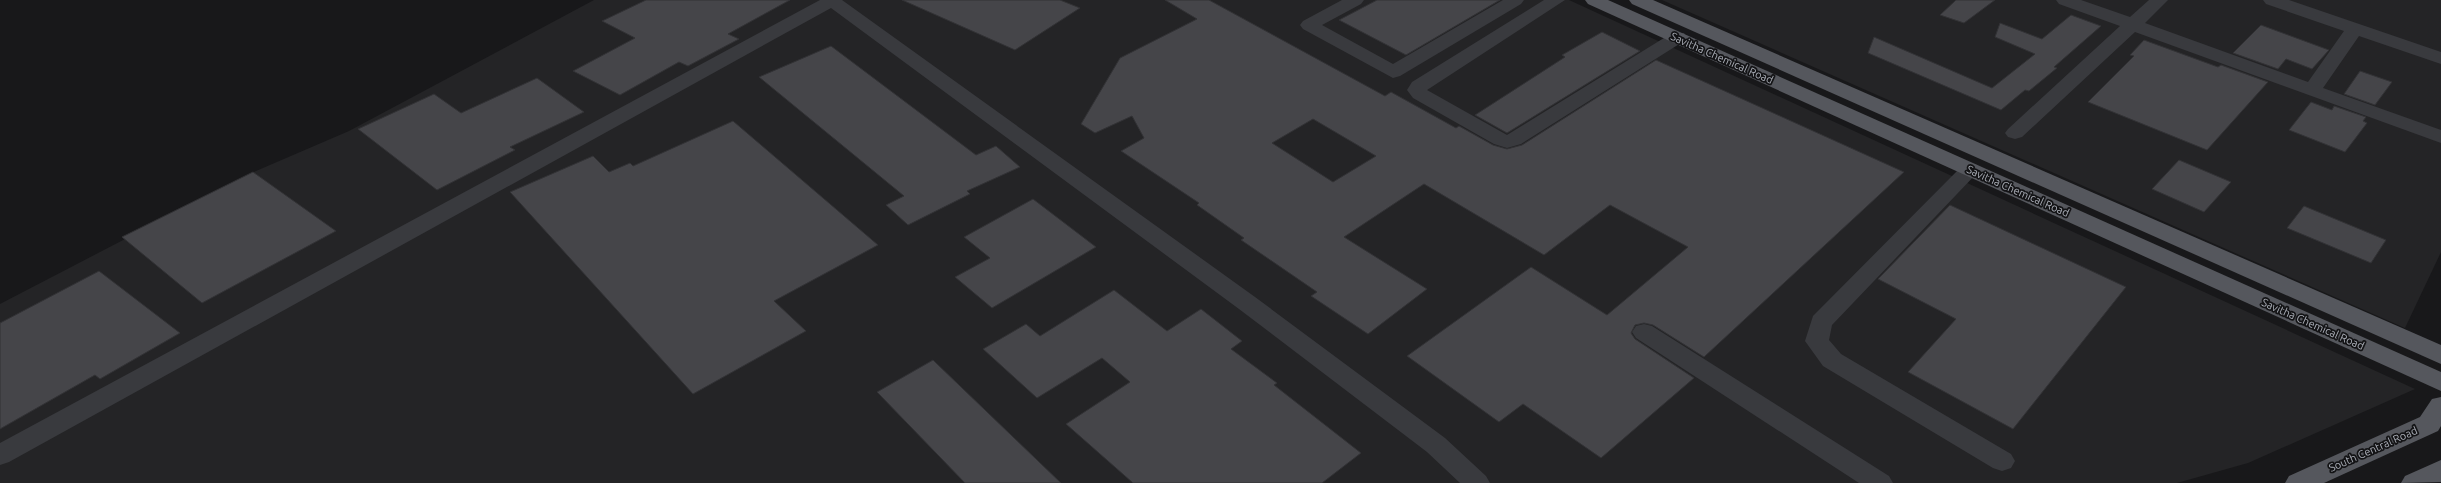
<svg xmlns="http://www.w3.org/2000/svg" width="2441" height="483" viewBox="0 0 2441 483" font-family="Ubuntu,sans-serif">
<rect width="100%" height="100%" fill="#18181a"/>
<g fill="#242426">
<polygon points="594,0 1569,0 2415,389 2248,463 2177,483 0,483 0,304 256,171 349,131"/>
<polygon points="1662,0 2441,0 2441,252 2405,328"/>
</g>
<g fill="#454549" stroke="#323235" fill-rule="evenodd">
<polygon points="646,0 790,0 728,34 739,39 688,66 679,62 620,95 573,71 635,38 602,21"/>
<polygon points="902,0 1060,0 1080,8 1015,50"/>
<path d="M1165,0h44l176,96 6,-4 65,36 3,-2 34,19 14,4 15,-4 134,-85 248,112 -200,185 -51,-32 -9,-2 -9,2 -4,8 4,6 59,39 -93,80 -78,-54 -24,18 -92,-66 124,-89 76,48 81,-68 -78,-42 -66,50 -120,-71 -80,53 83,52 -59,45 -57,-38 6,-4 -76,-52 3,-2 -47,-33 2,-2 -78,-52 23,-13 -12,-22 -37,17 -14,-9 39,-66 77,-39zM1313,119l63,37 -43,26 -61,-39z"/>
<polygon points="1377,0 1500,0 1406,55 1339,20"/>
<polygon points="1956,0 1995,0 1964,23 1940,15"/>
<polygon points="2071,15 2101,26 2054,67 2057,68 2029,91 2025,90 2001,110 1868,53 1874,37 1992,88 2035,54 1995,37 2000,23 2042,39"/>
<polygon points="2261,25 2329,50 2312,69 2286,59 2278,69 2233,53"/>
<polygon points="1602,32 1640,51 1507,133 1475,115 1565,57 1562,55"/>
<polygon points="2144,40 2218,67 2221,65 2268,82 2207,150 2088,102 2134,56 2130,55"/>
<polygon points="831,46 976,155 996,146 1020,167 967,191 970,194 908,225 886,205 904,196 759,77"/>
<polygon points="2360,71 2392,82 2375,105 2344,94"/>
<polygon points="537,78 584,112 510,147 515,150 437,190 358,129 434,94 461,113"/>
<polygon points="2311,102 2332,110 2334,106 2366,117 2363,121 2367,123 2345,152 2289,130"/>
<polygon points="733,121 878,245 774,301 806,331 693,394 510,192 593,156 609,172 630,163 633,166"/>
<polygon points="2179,160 2231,182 2204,212 2152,189"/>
<polygon points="253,172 336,231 202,303 122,237"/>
<polygon points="1033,199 1096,247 992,308 955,277 990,258 964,237"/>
<polygon points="1950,205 2126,287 2013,429 1908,372 1956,319 1878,279"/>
<polygon points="2304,206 2386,240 2371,263 2287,228"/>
<polygon points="99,271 180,333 100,379 95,375 0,429 0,323"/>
<polygon points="1114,290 1167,331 1201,309 1242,341 1231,349 1277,383 1274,385 1361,453 1322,483 1133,483 1066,424 1130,382 1102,358 1037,398 983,349 1026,324 1040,336"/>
<polygon points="933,360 1061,483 965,483 877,392"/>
</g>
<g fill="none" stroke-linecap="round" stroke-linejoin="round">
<g fill="#393a3e" fill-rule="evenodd">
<polygon points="820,0 842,0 1255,297 1445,438 1486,476 1490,483 1460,483 1427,452 1239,309 831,8 9,462 0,465 0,443"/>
<polygon points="1342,0 1364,0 1361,4 1322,25 1393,64 1503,0 1524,0 1521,4 1400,76 1393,78 1303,29 1300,25 1303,21"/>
<polygon points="1544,0 1565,0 1427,90 1507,135 1672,33 1684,33 1687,37 1684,41 1521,144 1507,148 1494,144 1413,98 1407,90 1412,82"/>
<polygon points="2056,0 2081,0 2130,17 2149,0 2168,0 2145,23 2308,82 2344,31 2266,4 2263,0 2289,0 2441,52 2441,64 2359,36 2323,88 2441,130 2441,143 2135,32 2022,137 2015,139 2008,137 2005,133 2008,129 2120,26 2059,4"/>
<polygon points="1970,163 1977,165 1980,169 1977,173 1832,325 1829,340 1841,354 2011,454 2015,461 2011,468 2002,471 1993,468 1823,366 1805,341 1813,316 1963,165"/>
<polygon points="1644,324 1652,326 1889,476 1893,483 1859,483 1636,338 1632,332 1636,326"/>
</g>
<g fill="#55575d" fill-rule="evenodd">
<polygon points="1585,0 1608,0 2441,372 2441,391 1588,4"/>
<polygon points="1629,0 1653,0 2441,345 2441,364 1632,4"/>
<polygon points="2441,397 2441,426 2438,431 2324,483 2285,483 2289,476 2420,417 2432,399"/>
<polygon points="2441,460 2441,482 2401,483 2405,476"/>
</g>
</g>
<g text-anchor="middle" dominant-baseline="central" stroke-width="3.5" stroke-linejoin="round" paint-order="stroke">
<g font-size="11" fill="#abafb8" stroke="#131315">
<text transform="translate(1722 58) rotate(24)">Savitha Chemical Road</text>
<text transform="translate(2018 191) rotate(24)">Savitha Chemical Road</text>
<text transform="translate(2313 324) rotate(24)">Savitha Chemical Road</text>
<text transform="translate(2373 449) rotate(-24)">South Central Road</text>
</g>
</g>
</svg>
